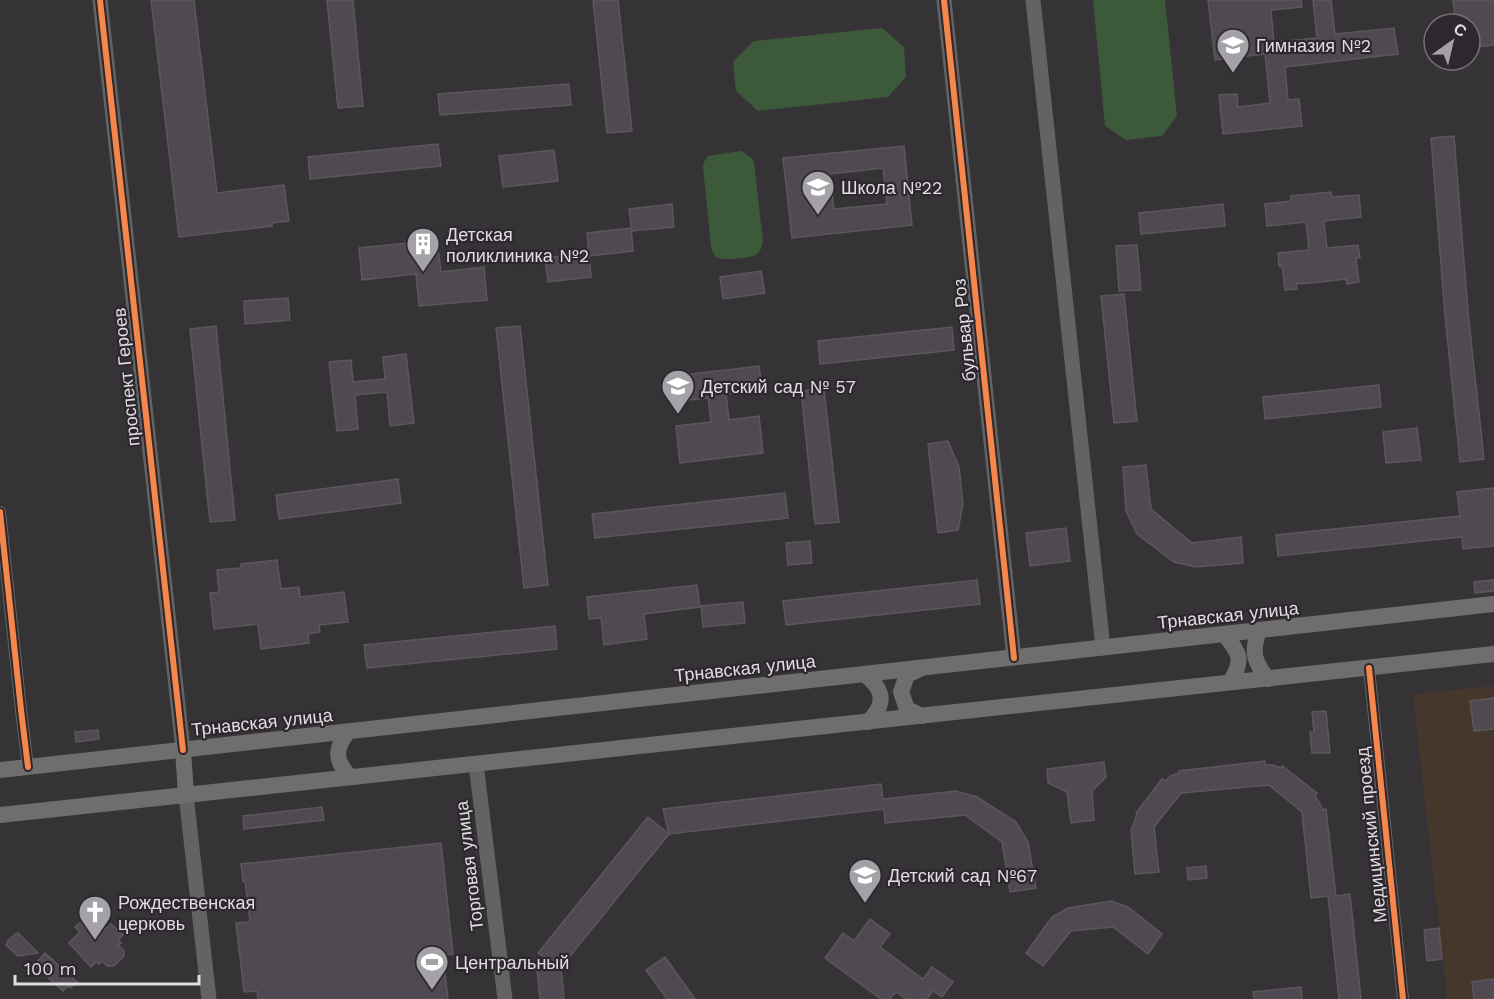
<svg xmlns="http://www.w3.org/2000/svg" width="1494" height="999" viewBox="0 0 1494 999" font-family="'Work Sans',sans-serif">
<rect width="100%" height="100%" fill="#363337"/>
<polygon fill="#46372d" points="1494,686 1494,999 1447,999 1413,694"/>
<g fill="#3c593a">
<polygon points="1093,0 1165,0 1177,116 1162,136 1126,140 1105,126"/>
<polygon points="882,28 904,47 906,77 888,97 758,111 736,91 733,62 754,41"/>
<path d="M741,151l11,7 2,4 9,79c-1,5 -2,10 -6,13 -5,4 -32,7 -38,4 -6,-2 -7,-7 -8,-12l-8,-78 1,-6 4,-6z"/>
</g>
<g fill="#514952" stroke="#5a585b" stroke-width="1.5" fill-rule="evenodd">
<polygon points="151,0 194,0 217,193 284,185 289,221 272,223 272,226 179,237"/>
<polygon points="327,0 353,0 363,106 338,108"/>
<polygon points="593,0 618,0 632,131 607,133"/>
<polygon points="1208,0 1301,0 1302,7 1271,10 1274,42 1317,38 1313,0 1331,0 1335,34 1394,28 1398,54 1285,67 1288,100 1299,99 1302,126 1223,134 1219,95 1237,94 1238,107 1270,103 1265,54 1215,60"/>
<polygon points="1453,0 1494,0 1494,45 1470,48 1470,24 1456,24"/>
<polygon points="569,84 571,105 440,115 438,94"/>
<polygon points="1454,136 1468,312 1484,459 1460,462 1445,315 1431,138"/>
<polygon points="438,144 441,166 310,179 308,157"/>
<path d="M904,146l8,79 -120,13 -9,-80zM883,168l4,36 -53,5 -4,-35z"/>
<polygon points="554,150 558,181 503,187 499,156"/>
<polygon points="1331,192 1332,197 1359,195 1361,217 1324,221 1327,248 1358,245 1360,258 1356,258 1359,282 1347,284 1346,279 1321,282 1296,284 1297,289 1285,290 1282,265 1279,266 1278,253 1309,250 1306,222 1267,226 1265,204 1291,201 1291,196"/>
<polygon points="672,204 674,227 632,231 629,209"/>
<polygon points="1223,204 1225,226 1141,234 1139,213"/>
<polygon points="631,228 633,251 589,256 587,233"/>
<polygon points="437,240 441,272 484,267 487,300 419,306 416,274 362,280 359,248"/>
<polygon points="1137,245 1141,290 1119,291 1116,246"/>
<polygon points="589,253 591,277 548,282 545,258"/>
<polygon points="761,271 765,293 723,299 720,277"/>
<polygon points="1124,294 1137,421 1114,423 1101,296"/>
<polygon points="288,298 290,320 245,324 244,301"/>
<polygon points="216,326 235,520 210,522 190,329"/>
<polygon points="520,326 548,585 524,588 496,328"/>
<polygon points="952,327 954,350 820,364 818,341"/>
<polygon points="406,354 414,423 390,426 387,392 355,395 358,429 337,431 329,362 351,360 353,382 385,379 383,357"/>
<polygon points="759,366 762,389 726,394 729,420 759,416 763,453 680,463 676,426 711,422 708,398 669,402 666,377"/>
<polygon points="1379,385 1381,407 1265,419 1263,397"/>
<polygon points="824,389 839,522 815,524 801,391"/>
<polygon points="1417,428 1421,460 1386,463 1383,432"/>
<polygon points="948,441 959,467 963,504 958,530 938,533 928,444"/>
<polygon points="1146,465 1151,509 1192,543 1241,537 1243,563 1196,567 1174,562 1137,534 1126,511 1123,467"/>
<polygon points="398,479 401,503 279,519 276,495"/>
<polygon points="1494,488 1494,546 1463,549 1462,537 1278,556 1276,535 1460,516 1457,492"/>
<polygon points="785,493 788,518 595,538 592,514"/>
<polygon points="1066,528 1070,561 1030,566 1026,533"/>
<polygon points="810,541 812,563 788,565 786,543"/>
<polygon points="277,560 281,589 299,587 300,597 344,592 348,622 319,625 320,632 308,634 309,643 261,649 258,624 214,629 210,593 219,592 217,570 241,568 241,564"/>
<polygon points="977,580 980,604 786,625 783,601"/>
<polygon points="1494,580 1494,591 1475,593 1474,582"/>
<polygon points="697,585 700,607 644,614 647,639 604,645 601,618 589,619 587,597"/>
<polygon points="743,602 745,623 703,627 701,606"/>
<polygon points="555,626 557,649 367,668 364,645"/>
<polygon points="1494,698 1494,729 1474,731 1470,701"/>
<polygon points="1326,711 1330,753 1312,753 1310,732 1314,732 1312,712"/>
<polygon points="98,730 99,739 76,742 75,732"/>
<polygon points="1265,761 1265,765 1273,765 1281,768 1282,766 1317,793 1315,795 1323,810 1326,809 1336,896 1350,894 1361,999 1339,999 1328,896 1311,898 1302,812 1269,785 1181,793 1154,827 1159,872 1135,874 1131,829 1132,829 1137,814 1136,813 1162,779 1165,781 1171,776 1179,773 1179,771"/>
<polygon points="1104,762 1106,777 1092,791 1094,820 1071,823 1067,792 1048,783 1047,769"/>
<polygon points="881,784 883,799 956,791 977,797 1016,822 1028,842 1036,888 1010,892 1002,842 965,815 885,823 884,809 669,834 663,809"/>
<polygon points="322,807 324,820 244,829 243,816"/>
<polygon points="648,817 669,834 561,967 538,953"/>
<polygon points="441,843 453,954 443,955 448,999 258,999 257,991 244,992 236,923 250,922 245,881 243,881 241,864"/>
<polygon points="1206,866 1207,878 1188,880 1187,868"/>
<polygon points="1111,901 1128,907 1162,934 1148,954 1113,927 1071,931 1043,966 1026,953 1052,917 1068,908"/>
<polygon points="85,918 91,924 97,918 107,928 111,924 123,935 118,940 121,943 118,945 124,950 124,956 114,966 107,966 102,961 99,964 96,962 91,967 69,943 80,932 75,927"/>
<polygon points="870,919 890,934 880,947 923,979 932,967 953,982 942,997 933,991 927,999 906,999 896,992 890,999 881,999 825,958 843,933 854,941"/>
<polygon points="1439,928 1442,959 1427,961 1424,930"/>
<polygon points="18,933 38,953 18,956 6,945 8,943 7,942 15,934 16,935"/>
<polygon points="45,953 77,982 70,988 68,986 63,991 34,965"/>
<polygon points="665,957 695,999 667,999 646,970"/>
<polygon points="561,967 564,999 540,999 537,970"/>
<polygon points="1494,979 1494,999 1474,999 1472,982"/>
<polygon points="1301,987 1302,999 1254,999 1253,992"/>
</g>
<g fill="none" stroke-linecap="round" stroke-linejoin="round">
<g stroke="#646363" stroke-width="12">
<polyline points="0,512 21,710 28,767"/>
<polyline points="1369,668 1403,999"/>
</g>
<g stroke="#646363" stroke-width="15">
<polyline points="100,0 183,750"/>
<polyline points="944,0 1014,658"/>
<polyline points="1033,0 1103,648"/>
<polyline points="476,764 505,999"/>
<polyline points="186,795 209,999"/>
</g>
<g stroke="#6f6e6d" stroke-width="16">
<path d="M1259,631c-8,21 -5,31 9,48"/>
<path d="M1225,635c15,19 19,25 5,47"/>
<polyline points="922,668 907,675 901,692 907,709 922,716"/>
<path d="M864,674c21,16 22,30 4,48"/>
<path d="M348,732c-14,17 -13,29 2,45"/>
<polyline points="183,750 186,795"/>
<polyline points="0,770 1494,604"/>
<polyline points="0,815 1494,654"/>
</g>
<g stroke="#2d282e" stroke-width="10">
<g id="cycleway">
<polyline points="100,0 183,750"/>
<polyline points="944,0 1014,658"/>
<polyline points="0,512 21,710 28,767"/>
<polyline points="1369,668 1403,999"/>
</g>
</g>
<use href="#cycleway" stroke="#f5874c" stroke-width="6"/>
</g>
<defs>
<g id="school-pin" transform="scale(1.725)"><path d="M0 17L-7.5 6A9.5 9.5 0 1 1 7.5 6Z" fill="#a4a2a6" stroke="#2d282e"/><path d="M0-5L7-2L0 1L-7-2ZM-4 1L0 2.5L4 1V4Q0 6-4 4Z" fill="#fff"/></g>
<g id="building-pin" transform="scale(1.725)"><path d="M0 17L-7.5 6A9.5 9.5 0 1 1 7.5 6Z" fill="#a4a2a6" stroke="#2d282e"/><path d="M-4-6H4V6H1V3H-1V6H-4ZM-2.5-4.3h1.7v1.8h-1.7ZM.8-4.3h1.7v1.8H.8ZM-2.5-1h1.7V.8h-1.7ZM.8-1h1.7V.8H.8Z" fill="#fff"/></g>
<g id="church-pin" transform="scale(1.725)"><path d="M0 17L-7.5 6A9.5 9.5 0 1 1 7.5 6Z" fill="#a4a2a6" stroke="#2d282e"/><path d="M-1.2-6h2.4v3.5h3.3v2.4h-3.3V6h-2.4V-.1h-3.3v-2.4h3.3Z" fill="#fff"/></g>
<g id="stadium-pin" transform="scale(1.725)"><path d="M0 17L-7.5 6A9.5 9.5 0 1 1 7.5 6Z" fill="#a4a2a6" stroke="#2d282e"/><path d="M0-5a6.5 5 0 1 0 0 10a6.5 5 0 1 0 0-10ZM-3.5-1.8h7v3.6h-7Z" fill="#fff"/></g>
</defs>
<g fill-rule="evenodd">
<use href="#school-pin" x="1233" y="45"/>
<use href="#school-pin" x="818" y="187"/>
<use href="#building-pin" x="423" y="244"/>
<use href="#school-pin" x="678" y="386"/>
<use href="#school-pin" x="865" y="875"/>
<use href="#church-pin" x="95" y="912"/>
<use href="#stadium-pin" x="432" y="962"/>
</g>
<g text-anchor="middle" dominant-baseline="central" stroke-width="4.5" stroke-linejoin="round" paint-order="stroke">
<g font-size="18" fill="#e0dde1" stroke="#2d282e" text-anchor="start">
<text x="1256" y="45">Гимназия №2</text>
<text x="841" y="187">Школа №22</text>
<text x="446" y="234">Детская<tspan x="446" dy="21">поликлиника №2</tspan></text>
<text x="701" y="386">Детский сад № 57</text>
<text x="888" y="875">Детский сад №67</text>
<text x="118" y="902">Рождественская<tspan x="118" dy="21">церковь</tspan></text>
<text x="455" y="962">Центральный</text>
</g>
<g font-size="18" fill="#e0dde1" stroke="#2d282e">
<text transform="translate(964 330) rotate(-96)">бульвар Роз</text>
<text transform="translate(126 377) rotate(-96)">проспект Героев</text>
<text transform="translate(1228 615) rotate(-6)">Трнавская улица</text>
<text transform="translate(745 668) rotate(-6)">Трнавская улица</text>
<text transform="translate(262 722) rotate(-6)">Трнавская улица</text>
<text transform="translate(1371 835) rotate(-96)">Медицинский проезд</text>
<text transform="translate(469 866) rotate(-97)">Торговая улица</text>
</g>
</g>
<g transform="translate(1452 42) rotate(34)"><circle r="28" fill="#2d282e" stroke="#757076" stroke-width="1.5"/>
<path d="M0-4.5L10 22L0 15L-10 22Z" fill="#a4a2a6"/>
<text y="-9" font-size="16" font-weight="bold" text-anchor="middle" fill="#e0dde1">С</text>
</g>
<path d="M15 975v9h184v-9" fill="none" stroke="#e0dde1" stroke-width="3"/>
<text x="24" y="975" font-size="18" fill="#e0dde1" stroke="#2d282e" stroke-width="4.5" paint-order="stroke">100 m</text>
</svg>
